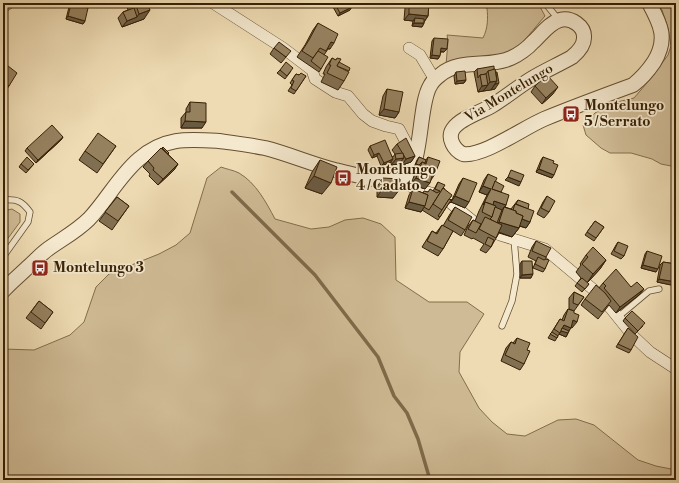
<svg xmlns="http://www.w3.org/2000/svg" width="679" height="483" viewBox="0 0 679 483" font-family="'Libre Bodoni',serif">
<rect width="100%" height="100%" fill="#eedbb3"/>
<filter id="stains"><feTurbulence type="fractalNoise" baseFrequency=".005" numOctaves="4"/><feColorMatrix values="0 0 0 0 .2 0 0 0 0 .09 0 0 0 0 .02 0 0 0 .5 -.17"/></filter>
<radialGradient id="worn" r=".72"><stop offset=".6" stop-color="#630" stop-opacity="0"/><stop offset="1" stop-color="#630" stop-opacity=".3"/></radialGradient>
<g fill="#cfbb95" stroke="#836e4c">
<polygon points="3,3 19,3 6,12 3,12"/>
<path d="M468,3h70l7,13c-10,11 -23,30 -35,36 -19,10 -43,10 -64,13l2,-24 -1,-6 36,3c5,-10 5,-20 4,-30z"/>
<polygon points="657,3 676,3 676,167 661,164 652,159 631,153 610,153 601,148 586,135 583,125 595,113 609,104 634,98 652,77 668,55 671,46 668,28 662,10"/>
<path d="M221,167c5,2 12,3 18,6 17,10 27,29 36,46l36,10 18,-2 16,-7 18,-2 18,6 14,13 1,43 33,22h38l17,12 -24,38 -1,20 20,36 13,14 15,12 18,2 33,-16 18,-1 18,6 44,35 18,6 20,4v10h-673v-131l31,1 36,-15 14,-13 12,-35 13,-13 50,-20 17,-9 14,-12 17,-55z"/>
<polygon points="12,209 20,214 20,222 3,245 3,211"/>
</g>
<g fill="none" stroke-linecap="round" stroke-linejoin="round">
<polyline stroke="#806a4a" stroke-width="3.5" points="232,192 315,275 378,357 394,396 407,413 418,439 430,480"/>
<g stroke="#654f30" stroke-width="7">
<g id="service">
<polyline points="545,3 559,20"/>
<path d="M3,202l1,-2c13,-1 18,1 26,12l-2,10 -25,35"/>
<polyline points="618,317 649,291 659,289"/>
<polyline points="502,326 512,301 517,274 514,239"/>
</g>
</g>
<g stroke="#654f30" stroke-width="12">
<g id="minor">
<polyline points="213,3 283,48 312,70 315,79 335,92 348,96 363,114 372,121 386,126 399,129 411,152"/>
<polyline points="409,48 420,55 435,80"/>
<polyline points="405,177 413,188 442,196 474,222 500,235 545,249 600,295 633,336 650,352 676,369"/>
</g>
</g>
<g stroke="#654f30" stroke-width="16">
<path id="tertiary" d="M3,291c8,-9 17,-16 25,-24 7,-6 13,-13 20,-18 14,-10 29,-18 41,-30 18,-19 30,-43 50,-60 26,-22 48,-20 80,-18 15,2 31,4 46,7 24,6 46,16 70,22 19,4 51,16 69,7 19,-9 14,-71 26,-91 2,-4 6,-8 10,-11 20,-17 49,-7 71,-17 7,-3 17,-10 22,-16 8,-7 16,-19 27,-22 11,-3 25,6 24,18 0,8 -6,14 -12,19 -14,8 -28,14 -41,22 -13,8 -25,18 -38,26 -11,7 -33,13 -40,24 -6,9 1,21 10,25 20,3 60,-26 81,-35 29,-12 59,-23 89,-34 9,-7 15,-14 21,-23 14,-23 7,-37 -5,-59"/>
</g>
<use href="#service" stroke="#f4e8ce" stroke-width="5.5"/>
<use href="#minor" stroke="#f4e8ce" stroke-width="11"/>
<use href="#tertiary" stroke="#f4e8ce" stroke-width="14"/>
</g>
<g fill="#816f52" stroke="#372004">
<polygon points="129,3 147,3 144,19 122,27 118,18 123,12 128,10 127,7"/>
<polygon points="408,3 429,3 428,16 424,22 424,23 422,27 412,26 413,21 404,20 405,8"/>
<polygon points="71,4 85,21 83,24 66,19 69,7"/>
<polygon points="335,4 350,10 338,16 333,7"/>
<polygon points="318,23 330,49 328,49 324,55 321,69 319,72 297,57 305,45 313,30"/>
<polygon points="434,38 447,49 444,52 441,52 438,59 430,58 432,41"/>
<polygon points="274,48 286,57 281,63 270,54"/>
<polygon points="332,58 339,62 344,81 338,90 321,82 325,74 323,74 326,67"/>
<polygon points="3,62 9,86 7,89 3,87"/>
<polygon points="477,69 495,69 495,89 478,92 474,72"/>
<polygon points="280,70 291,71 285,79 277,73"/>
<polygon points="456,72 466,80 464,83 455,84 454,76"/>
<polygon points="296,74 299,75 306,76 294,94 288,91 292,85 290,83"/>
<polygon points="535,86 553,94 542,104 531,92"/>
<polygon points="387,89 399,112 395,118 379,115 383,96"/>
<polygon points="190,102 202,128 181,128 181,118 186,112 186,109"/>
<polygon points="63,137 61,140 36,163 25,151 27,148"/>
<polygon points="397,144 415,156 411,162 402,165 400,162 399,164 391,165 391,162 381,166 377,156 372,158 368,150 370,146 393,157 395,154 392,150"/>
<polygon points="116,146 97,173 79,160 85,151"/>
<polygon points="168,154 178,164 174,170 158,185 149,176 150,174 143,167 148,161"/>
<polygon points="419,157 426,160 428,157 435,174 425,189 411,184 417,168 414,167 417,160"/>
<polygon points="543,157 553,163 552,178 536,172 541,160"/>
<polygon points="320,160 322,194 305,188 312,172"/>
<polygon points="21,164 34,164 26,173 19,167"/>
<polygon points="488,174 495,181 501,192 506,205 505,207 511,209 518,200 528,209 530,222 526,228 519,226 519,228 512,237 499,233 491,247 486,253 480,250 484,244 473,238 472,239 464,235 468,226 473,220 475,221 479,211 487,195 479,192 484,180"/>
<polygon points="383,178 393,198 377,197 377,187"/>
<polygon points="463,178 465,208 451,202 450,203 449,203 438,220 422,210 421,212 405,208 409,195 413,189 423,193 433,191 438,182 444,188 449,199 452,200 459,184"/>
<polygon points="547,196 549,212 544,218 537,214 543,202"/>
<polygon points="117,197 129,206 112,230 99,221"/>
<polygon points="455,207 465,230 461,236 453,231 443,249 438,256 422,247 432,231 436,233 442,225 443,226 450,214"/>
<polygon points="595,221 604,227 594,241 585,235"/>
<polygon points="536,241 546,257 546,259 545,269 543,272 533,268 536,261 528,257 532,247"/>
<polygon points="618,242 624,256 621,259 611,254 616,245"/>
<polygon points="647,251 656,272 641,268 645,254"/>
<polygon points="586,255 606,260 600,269 587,283 589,284 582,292 575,286 581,278 576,272 581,265 580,264"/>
<polygon points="522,261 531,278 520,278 520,264"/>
<polygon points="663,262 676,264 676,286 657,282 660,265"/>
<polygon points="603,283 631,287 644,289 639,295 616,313 609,305 598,319 581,305 585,299 599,288"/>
<polygon points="574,292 584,297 574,311 569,309 569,298"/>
<polygon points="39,301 53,312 41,329 26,318"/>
<polygon points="568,309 572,328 571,327 566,337 559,334 555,341 548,338 560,319 562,320 564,315"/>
<polygon points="625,318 643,326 635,334 623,321"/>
<polygon points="628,328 631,350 629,353 616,347"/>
<polygon points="517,338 527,350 524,364 520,370 501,361 506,348 511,342 513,343"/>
</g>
<g fill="#695a42" stroke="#372004">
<polygon points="352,7 350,10 338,16 340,13"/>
<polygon points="150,10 144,19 122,27 127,21 137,17 139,14"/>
<polygon points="409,14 428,16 424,22 415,18 413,21 404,20"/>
<polygon points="68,16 85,21 83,24 66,19"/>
<polygon points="414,23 424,23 422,27 412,26"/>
<polygon points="331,42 334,43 330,49 326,48"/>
<polygon points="441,48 447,49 444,52 439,51"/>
<polygon points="432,55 440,56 438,59 430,58"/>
<polygon points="466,80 464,83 455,84 457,81"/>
<polygon points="497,81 491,90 483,91 490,82"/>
<polygon points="499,83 495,89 491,90 495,84"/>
<polygon points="488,85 483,91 478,92 482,86"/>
<polygon points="558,87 553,94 542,104 546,98"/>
<polygon points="384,109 399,112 395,118 379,115"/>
<polygon points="185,121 206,122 202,128 181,128"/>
<polygon points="63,137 61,140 36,163 38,160"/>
<polygon points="379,153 377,156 372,158 374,155"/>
<polygon points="415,156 411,162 402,165 406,159"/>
<polygon points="404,158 399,164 391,165 396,159"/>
<polygon points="393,159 391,162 381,166 384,163"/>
<polygon points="178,164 174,170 158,185 163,179"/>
<polygon points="416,164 419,165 417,168 414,167"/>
<polygon points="539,169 554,175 552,178 536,172"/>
<polygon points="314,176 331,183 322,194 305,188"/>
<polygon points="508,177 521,182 519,186 505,180"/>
<polygon points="416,178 430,183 425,189 411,184"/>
<polygon points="483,186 491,189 487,195 479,192"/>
<polygon points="383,188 400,189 393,198 377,197"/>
<polygon points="455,196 469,202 465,208 451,202"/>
<polygon points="494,201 506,205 501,211 484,205"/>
<polygon points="409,202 425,206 421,212 405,208"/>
<polygon points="514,216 530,222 526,228 509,222"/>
<polygon points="499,222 519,228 512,237 493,230"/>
<polygon points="606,260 600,269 587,283 593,274"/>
<polygon points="643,265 658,269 656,272 641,268"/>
<polygon points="533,274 531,278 520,278 522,275"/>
<polygon points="659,279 676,282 676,286 657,282"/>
<polygon points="644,289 639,295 616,313 620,307"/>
<polygon points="573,320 577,322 572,328 569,327"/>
<polygon points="564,325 571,328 567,333 568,333 566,337 559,334"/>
</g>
<g fill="#96815f" stroke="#372004">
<polygon points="132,3 141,3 136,5 134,8"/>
<polygon points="141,3 147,3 150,10 139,14 136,5"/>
<polygon points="337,3 350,3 352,7 340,13 335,4"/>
<polygon points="409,3 429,3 428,16 409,14"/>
<polygon points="71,4 88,8 85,21 68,16"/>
<polygon points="134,8 137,17 127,21 123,12"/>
<polygon points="415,18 424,19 424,23 414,23"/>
<polygon points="318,23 338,34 334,43 331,42 326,51 320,48 313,58 302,51 309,40"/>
<polygon points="434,38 448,39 447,49 441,48 440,56 432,55"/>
<polygon points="279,42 291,51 286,57 274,48"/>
<polygon points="318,51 328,57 321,69 311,61"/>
<polygon points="332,58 336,60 337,58 341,59 337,66 349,72 344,81 327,73 331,65 329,65"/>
<polygon points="3,62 17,73 9,86 3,82"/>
<polygon points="286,62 293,68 287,76 280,70"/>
<polygon points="339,62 350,68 349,71 337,66"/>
<polygon points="494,66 494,70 488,71 486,74 480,75 478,78 477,69"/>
<polygon points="495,69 497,81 490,82 488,71"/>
<polygon points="465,71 466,80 457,81 456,72"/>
<polygon points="496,72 497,72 499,83 495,84 497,81"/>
<polygon points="301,73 306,76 296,91 291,88 294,81 292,80 296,74 299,75"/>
<polygon points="486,74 488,85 482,86 480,75"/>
<polygon points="547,75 558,87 546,98 535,86"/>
<polygon points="387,89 403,92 399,112 384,109"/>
<polygon points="190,102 206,103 206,122 185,121 186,112 190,112"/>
<polygon points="52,125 63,137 38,160 27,148"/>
<polygon points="98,133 116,146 103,164 85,151"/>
<polygon points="406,138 415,156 406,159 397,144"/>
<polygon points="385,140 393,159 384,163 379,153 374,155 370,146"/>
<polygon points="163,147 169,153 168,154 162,148"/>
<polygon points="161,148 178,164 163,179 153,170 154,168 148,161"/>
<polygon points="403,153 404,158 396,159 395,154"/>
<polygon points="27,157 34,164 28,170 21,164"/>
<polygon points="419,157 426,160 425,163 422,162 419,165 416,164"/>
<polygon points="428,157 440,161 435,174 433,173 430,183 416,178 422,162 426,164"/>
<polygon points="543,157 554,161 553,163 558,165 554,175 539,169"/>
<polygon points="320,160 337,167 331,183 314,176"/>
<polygon points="511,170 524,175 521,182 508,177"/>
<polygon points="488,174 497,178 492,189 509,195 506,205 494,201 493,205 485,202 483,205 491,189 483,186"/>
<polygon points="383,178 400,179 400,189 383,188"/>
<polygon points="463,178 477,183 469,202 455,196"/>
<polygon points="495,181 504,186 501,192 492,189"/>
<polygon points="438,182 445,185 429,210 424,207 428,195 423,193 424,191 428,192 430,189 437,193 440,191 435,189"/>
<polygon points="443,188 452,195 442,210 433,204"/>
<polygon points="413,189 428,195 425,206 409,202"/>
<polygon points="547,196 555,201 549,212 541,208"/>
<polygon points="117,197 129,206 118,221 105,212"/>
<polygon points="449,199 452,200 451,200 440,217 438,216"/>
<polygon points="518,200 529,204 528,209 516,204"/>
<polygon points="485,202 496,206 492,217 482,212"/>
<polygon points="515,204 534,211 530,222 522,219 523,216 516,213 516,211 513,210"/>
<polygon points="455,207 472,217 465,230 448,220"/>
<polygon points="495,207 502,210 497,223 490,219 492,217"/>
<polygon points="504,207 516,211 516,213 523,216 519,228 499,222"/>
<polygon points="485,217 502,225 496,238 479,229"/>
<polygon points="473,220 481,224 476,233 468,229"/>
<polygon points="595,221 604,227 596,238 587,232"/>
<polygon points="442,225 453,231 443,249 427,241 432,231 437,234"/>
<polygon points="488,237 494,240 491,247 485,244"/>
<polygon points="536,241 551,248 546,257 532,251"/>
<polygon points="618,242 628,246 624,256 614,251"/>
<polygon points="593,247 606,260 593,274 582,264 588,257 586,255"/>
<polygon points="647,251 662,256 658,269 643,265"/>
<polygon points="538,257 544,260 546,259 549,260 545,269 535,264"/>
<polygon points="522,261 532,261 533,274 522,275"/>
<polygon points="663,262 676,264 676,282 659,279"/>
<polygon points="616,269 631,287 637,282 644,289 620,307 604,288 606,286 603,283"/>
<polygon points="582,278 589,284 585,289 577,283"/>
<polygon points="596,285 605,293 611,301 602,312 585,299"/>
<polygon points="574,292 584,297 578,305 573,303"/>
<polygon points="39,301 53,312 45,323 31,312"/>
<polygon points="568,309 574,311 574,313 579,315 577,322 573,320 571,328 564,325 560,333 554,329 560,319 564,321"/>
<polygon points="632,311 645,323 638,331 625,318"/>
<polygon points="562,328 569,331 568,333 561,331"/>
<polygon points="628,328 638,337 631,350 618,344"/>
<polygon points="552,332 558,336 557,338 550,334"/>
<polygon points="517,338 530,343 527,350 530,351 524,364 505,355 511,342 515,344"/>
</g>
<defs>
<g id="bus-square" transform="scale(0.9)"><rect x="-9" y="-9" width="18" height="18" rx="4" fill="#8f2418" stroke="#f4e8ce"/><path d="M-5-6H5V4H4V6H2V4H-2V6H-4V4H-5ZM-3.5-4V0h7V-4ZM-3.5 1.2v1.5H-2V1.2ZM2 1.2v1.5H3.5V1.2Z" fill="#fff"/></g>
</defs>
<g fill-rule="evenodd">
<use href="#bus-square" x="571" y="114"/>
<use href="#bus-square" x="343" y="178"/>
<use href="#bus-square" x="40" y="268"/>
</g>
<g text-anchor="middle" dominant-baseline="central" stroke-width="3.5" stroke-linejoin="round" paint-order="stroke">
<g font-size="14" fill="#372004" stroke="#f4e8ce">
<text transform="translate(509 93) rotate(-31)">Via Montelungo</text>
</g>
<g font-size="14" font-weight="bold" fill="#372004" stroke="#f4e8ce" text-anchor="start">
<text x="584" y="106">Montelungo<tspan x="584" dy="16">5 / Serrato</tspan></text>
<text x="356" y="170">Montelungo<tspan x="356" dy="16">4 / Cadato</tspan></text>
<text x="53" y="268">Montelungo 3</text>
</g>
</g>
<rect width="679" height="483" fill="none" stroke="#eedbb3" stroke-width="16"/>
<rect x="4" y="4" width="671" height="475" fill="none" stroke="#372004" stroke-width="2"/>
<rect x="8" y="8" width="663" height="467" fill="none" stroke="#372004"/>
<rect width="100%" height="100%" filter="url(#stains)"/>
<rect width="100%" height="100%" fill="url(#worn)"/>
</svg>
